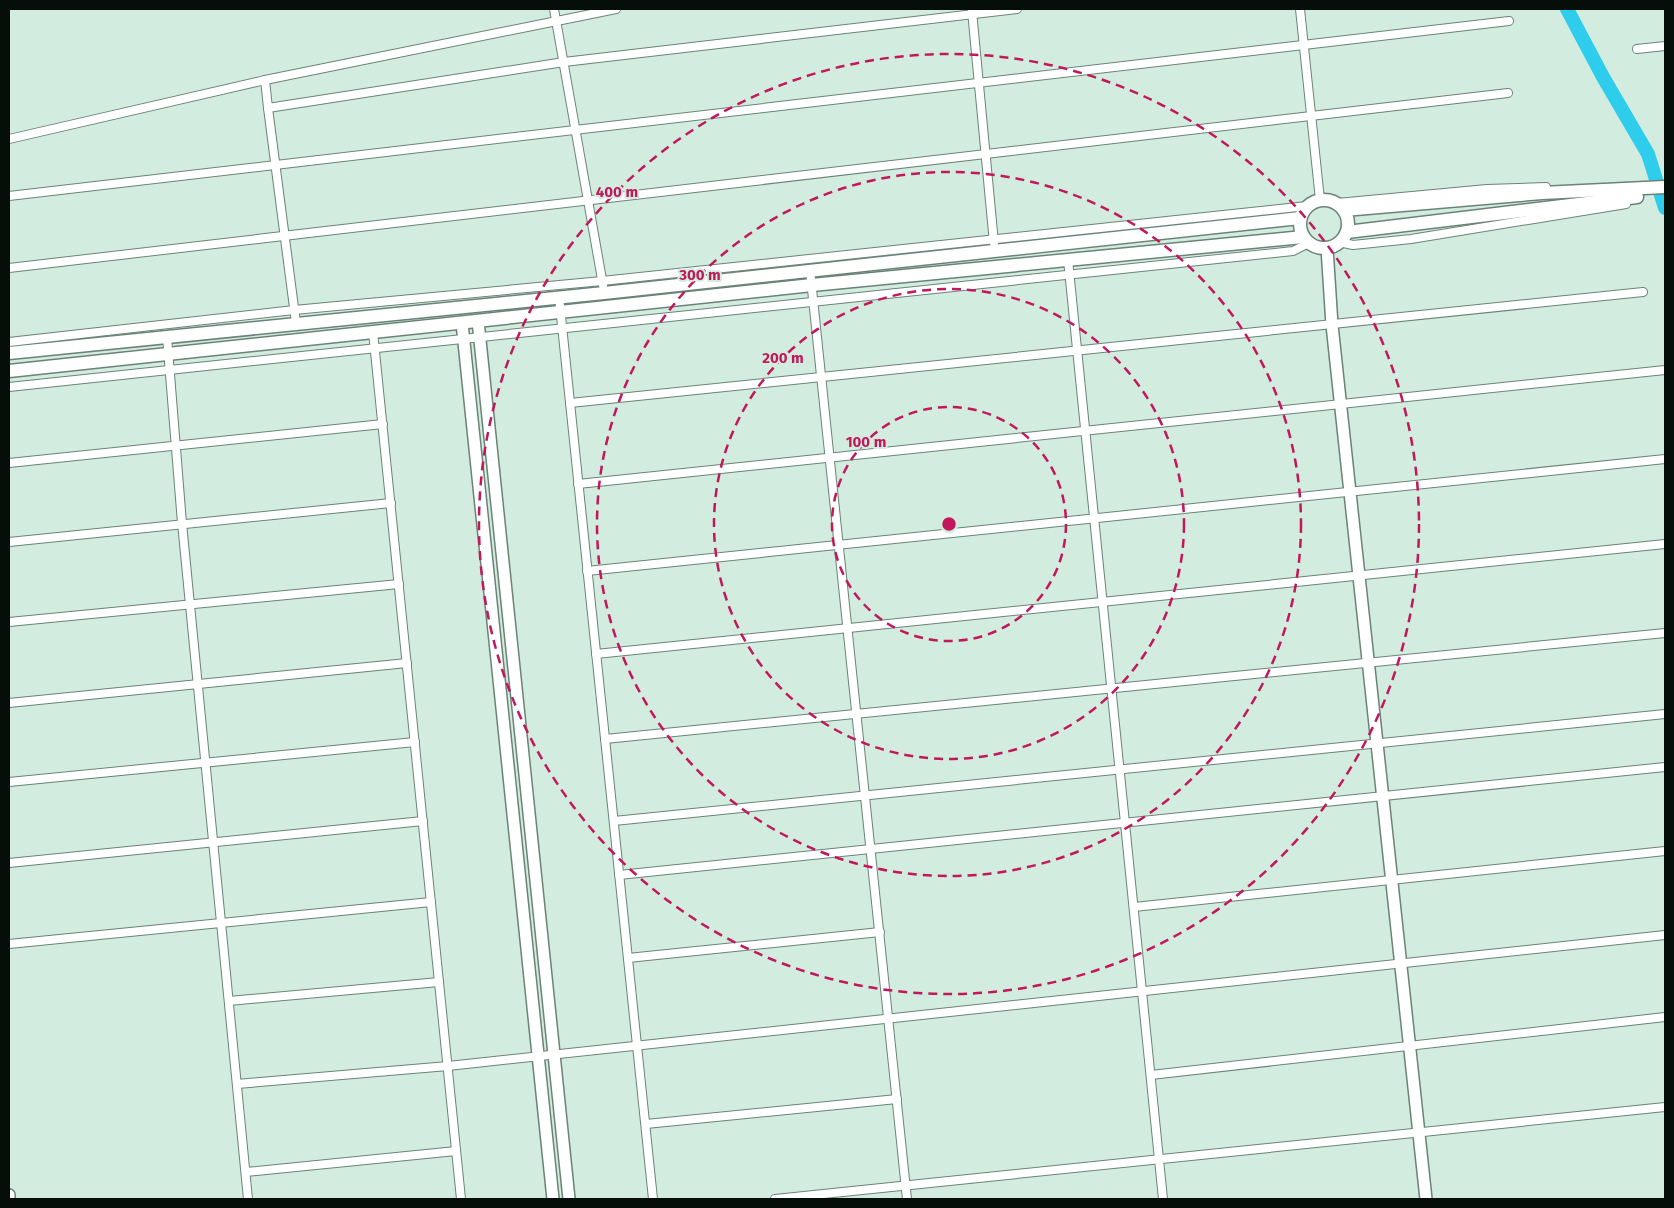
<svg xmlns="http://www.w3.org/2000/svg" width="1674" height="1208" viewBox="0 0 1674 1208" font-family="'Fira Sans',sans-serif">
<rect width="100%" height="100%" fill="#d2ecdf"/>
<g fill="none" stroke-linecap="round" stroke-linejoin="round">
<polyline stroke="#2fcdec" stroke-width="14" points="1567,9 1603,77 1648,154 1665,208"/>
<g stroke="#6b8377" stroke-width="10">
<g id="minor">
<polyline points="554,9 603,285"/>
<polyline points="1300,9 1320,200"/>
<polyline points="972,11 994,243"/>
<polyline points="1637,49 1665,46"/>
<polyline points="265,80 268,108"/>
<polyline points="9,139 265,80 616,9"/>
<polyline points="9,196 1509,21"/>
<polyline points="1337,203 1487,189 1546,187"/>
<polyline points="1339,242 1353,245 1411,239 1626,204"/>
<polyline points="1068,260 1163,1199"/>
<polyline points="9,268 1508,93"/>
<polyline points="810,270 907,1199"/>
<polyline points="559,297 653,1199"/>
<polyline points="296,323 268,108 564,62 1017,9"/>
<polyline points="373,332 461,1199"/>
<polyline points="167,337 182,523 248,1199"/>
<polyline points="9,342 294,310 602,281 1307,206"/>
<polyline points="9,387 1293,251 1309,243"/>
<polyline points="570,403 1643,292"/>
<polyline points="9,463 383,424"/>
<polyline points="578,484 1665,370"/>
<polyline points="9,542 391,503"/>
<polyline points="587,571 1665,459"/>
<polyline points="9,622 399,584"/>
<polyline points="596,654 1665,544"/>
<polyline points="9,703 407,663"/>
<path d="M605,739c354,-35 707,-73 1060,-106"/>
<polyline points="9,782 415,742"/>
<polyline points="614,821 1665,714"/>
<polyline points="9,863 423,821"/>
<polyline points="619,875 1665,767"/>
<polyline points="1134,907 1665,851"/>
<polyline points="9,944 431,902"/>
<polyline points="628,958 880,932"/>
<polyline points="229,1001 439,982"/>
<polyline points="1151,1075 1665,1017"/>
<polyline points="237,1084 448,1066 1665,935"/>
<polyline points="646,1124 897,1099"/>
<polyline points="246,1172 456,1151"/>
<polyline points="775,1199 1665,1107"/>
</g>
</g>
<g stroke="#6b8377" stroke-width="14">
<g id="secondary">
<polyline points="1327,248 1332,325 1426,1199"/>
<polyline points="478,321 569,1199"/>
<polyline points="462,323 553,1199"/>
<polyline points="9,1195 9,1199"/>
</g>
</g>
<g stroke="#6b8377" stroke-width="15">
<g id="primary">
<circle cx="1324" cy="224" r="24"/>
<polyline points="1344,210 1542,193 1665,187"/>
<polyline points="1347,232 1637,197"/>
<polyline points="9,353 604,293 1300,218"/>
<polyline points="9,371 812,285 1303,237"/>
</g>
</g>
<use href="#minor" stroke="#fff" stroke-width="8"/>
<use href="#secondary" stroke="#fff" stroke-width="11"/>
<use href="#primary" stroke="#fff" stroke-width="12"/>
</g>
<g fill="none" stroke="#c2185b" stroke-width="2.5" stroke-dasharray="9 6">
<circle cx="949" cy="524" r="117"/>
<circle cx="949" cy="524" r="235"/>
<circle cx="949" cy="524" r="352"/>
<circle cx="949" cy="524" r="470"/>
</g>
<circle cx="949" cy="524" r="8" fill="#c2185b" stroke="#d2ecdf" stroke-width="2.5"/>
<g font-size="15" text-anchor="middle" font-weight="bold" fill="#c2185b" stroke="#d2ecdf" stroke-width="4" stroke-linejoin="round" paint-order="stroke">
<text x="617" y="197">400 m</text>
<text x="700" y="280">300 m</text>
<text x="783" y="363">200 m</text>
<text x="866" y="447">100 m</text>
</g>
<rect width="1674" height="1208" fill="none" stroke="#060e0a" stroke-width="20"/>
</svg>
